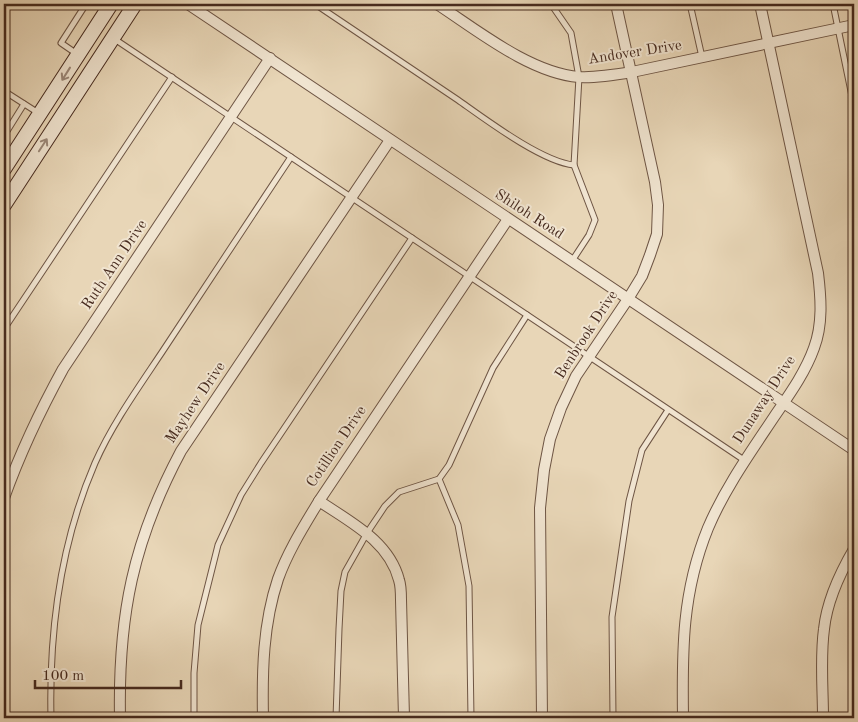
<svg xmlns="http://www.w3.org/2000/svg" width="858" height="722" viewBox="0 0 858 722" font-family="'Old Standard TT',serif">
<rect width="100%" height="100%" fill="#e8d6b7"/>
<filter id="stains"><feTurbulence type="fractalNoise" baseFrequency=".004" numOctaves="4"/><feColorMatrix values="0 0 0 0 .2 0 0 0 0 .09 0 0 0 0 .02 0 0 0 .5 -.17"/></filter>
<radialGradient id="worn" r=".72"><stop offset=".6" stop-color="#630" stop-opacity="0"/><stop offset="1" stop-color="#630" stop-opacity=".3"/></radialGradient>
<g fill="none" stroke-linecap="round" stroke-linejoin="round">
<g stroke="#6e5544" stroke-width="7">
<g id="lane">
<path d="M315,4c48,32 95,64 143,96 27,19 84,62 116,65"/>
<polyline points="551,4 571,33 579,77 574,165 595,220 589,235 572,261"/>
<polyline points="690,4 702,57"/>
<polyline points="833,4 854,106"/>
<polyline points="113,38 744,460"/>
<polyline points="77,54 61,43 86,4"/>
<polyline points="4,91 40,114"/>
<polyline points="4,136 24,104"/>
<polyline points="4,329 172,77"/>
<polyline points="439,479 458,525 469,586 471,718"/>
<path d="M51,718c-2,-87 9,-174 44,-255 19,-43 49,-83 75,-123 40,-61 81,-122 121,-183"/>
<polyline points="194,718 194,673 198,625 218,545 241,495 261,463 412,238"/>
<polyline points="336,718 339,629 341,591 345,572 367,533 385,506 399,492 439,479 449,465 493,368 527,315"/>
<polyline points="613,718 612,617 629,501 642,450 668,410"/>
</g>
</g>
<g stroke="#6e5544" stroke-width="12">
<g id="street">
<polyline points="188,4 854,450"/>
<path d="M437,4c40,26 93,69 142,73 17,1 35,-2 53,-5l222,-47"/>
<path d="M4,498c16,-45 36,-87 59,-129l207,-311"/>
<path d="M319,501c31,21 70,40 80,79 2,6 2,13 2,20l3,118"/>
<path d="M120,718c-2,-102 13,-177 61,-267l209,-311"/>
<path d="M263,718c-1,-47 0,-94 15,-139 10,-28 26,-53 41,-78l189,-282"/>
<polyline points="542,718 540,508 544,470 550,439 561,408 576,376 628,299 642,276 650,255 657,234 658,205 655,182 616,4"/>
<path d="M683,718c-1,-68 -1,-126 25,-190 17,-40 42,-75 66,-111 15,-22 31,-44 40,-69 9,-24 7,-50 4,-75l-58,-269"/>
<path d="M823,718c0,-29 -3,-60 1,-89 3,-28 16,-56 30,-80"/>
</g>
</g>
<g stroke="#462a1e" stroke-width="16">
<g id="secondary">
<polyline points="4,169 111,4"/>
<polyline points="4,205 135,4"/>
</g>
</g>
<use href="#lane" stroke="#f0e4d0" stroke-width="5"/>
<use href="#street" stroke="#f0e4d0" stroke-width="10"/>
<use href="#secondary" stroke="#f0e4d0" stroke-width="14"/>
</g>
<defs><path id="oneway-shaft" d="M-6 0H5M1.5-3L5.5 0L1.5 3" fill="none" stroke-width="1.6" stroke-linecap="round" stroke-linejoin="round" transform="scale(1.25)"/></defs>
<g stroke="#9b8777">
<use href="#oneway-shaft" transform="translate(66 74) rotate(122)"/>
<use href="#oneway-shaft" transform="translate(43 145) rotate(-57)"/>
</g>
<g text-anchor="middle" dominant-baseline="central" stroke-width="4" stroke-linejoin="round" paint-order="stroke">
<g font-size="15" fill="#462a1e" stroke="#f0e4d0">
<text transform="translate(635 53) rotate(-9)">Andover Drive</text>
<text transform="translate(529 215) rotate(33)">Shiloh Road</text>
<text transform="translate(115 265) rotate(-56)">Ruth Ann Drive</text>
<text transform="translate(587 335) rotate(-57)">Benbrook Drive</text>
<text transform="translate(765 400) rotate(-57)">Dunaway Drive</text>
<text transform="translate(196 403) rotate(-56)">Mayhew Drive</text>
<text transform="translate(337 447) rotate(-56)">Cotillion Drive</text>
</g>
</g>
<rect width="858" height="722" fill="none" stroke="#e8d6b7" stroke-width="20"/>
<rect x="5" y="5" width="848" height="712" fill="none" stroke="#462a1e" stroke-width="2.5"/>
<rect x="10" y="10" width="838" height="702" fill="none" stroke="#462a1e"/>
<path d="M35 680v8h146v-8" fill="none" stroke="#462a1e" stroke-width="2.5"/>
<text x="42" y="680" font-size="15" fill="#462a1e" stroke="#f0e4d0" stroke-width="4" paint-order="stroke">100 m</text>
<rect width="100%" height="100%" filter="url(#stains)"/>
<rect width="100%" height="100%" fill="url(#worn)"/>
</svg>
